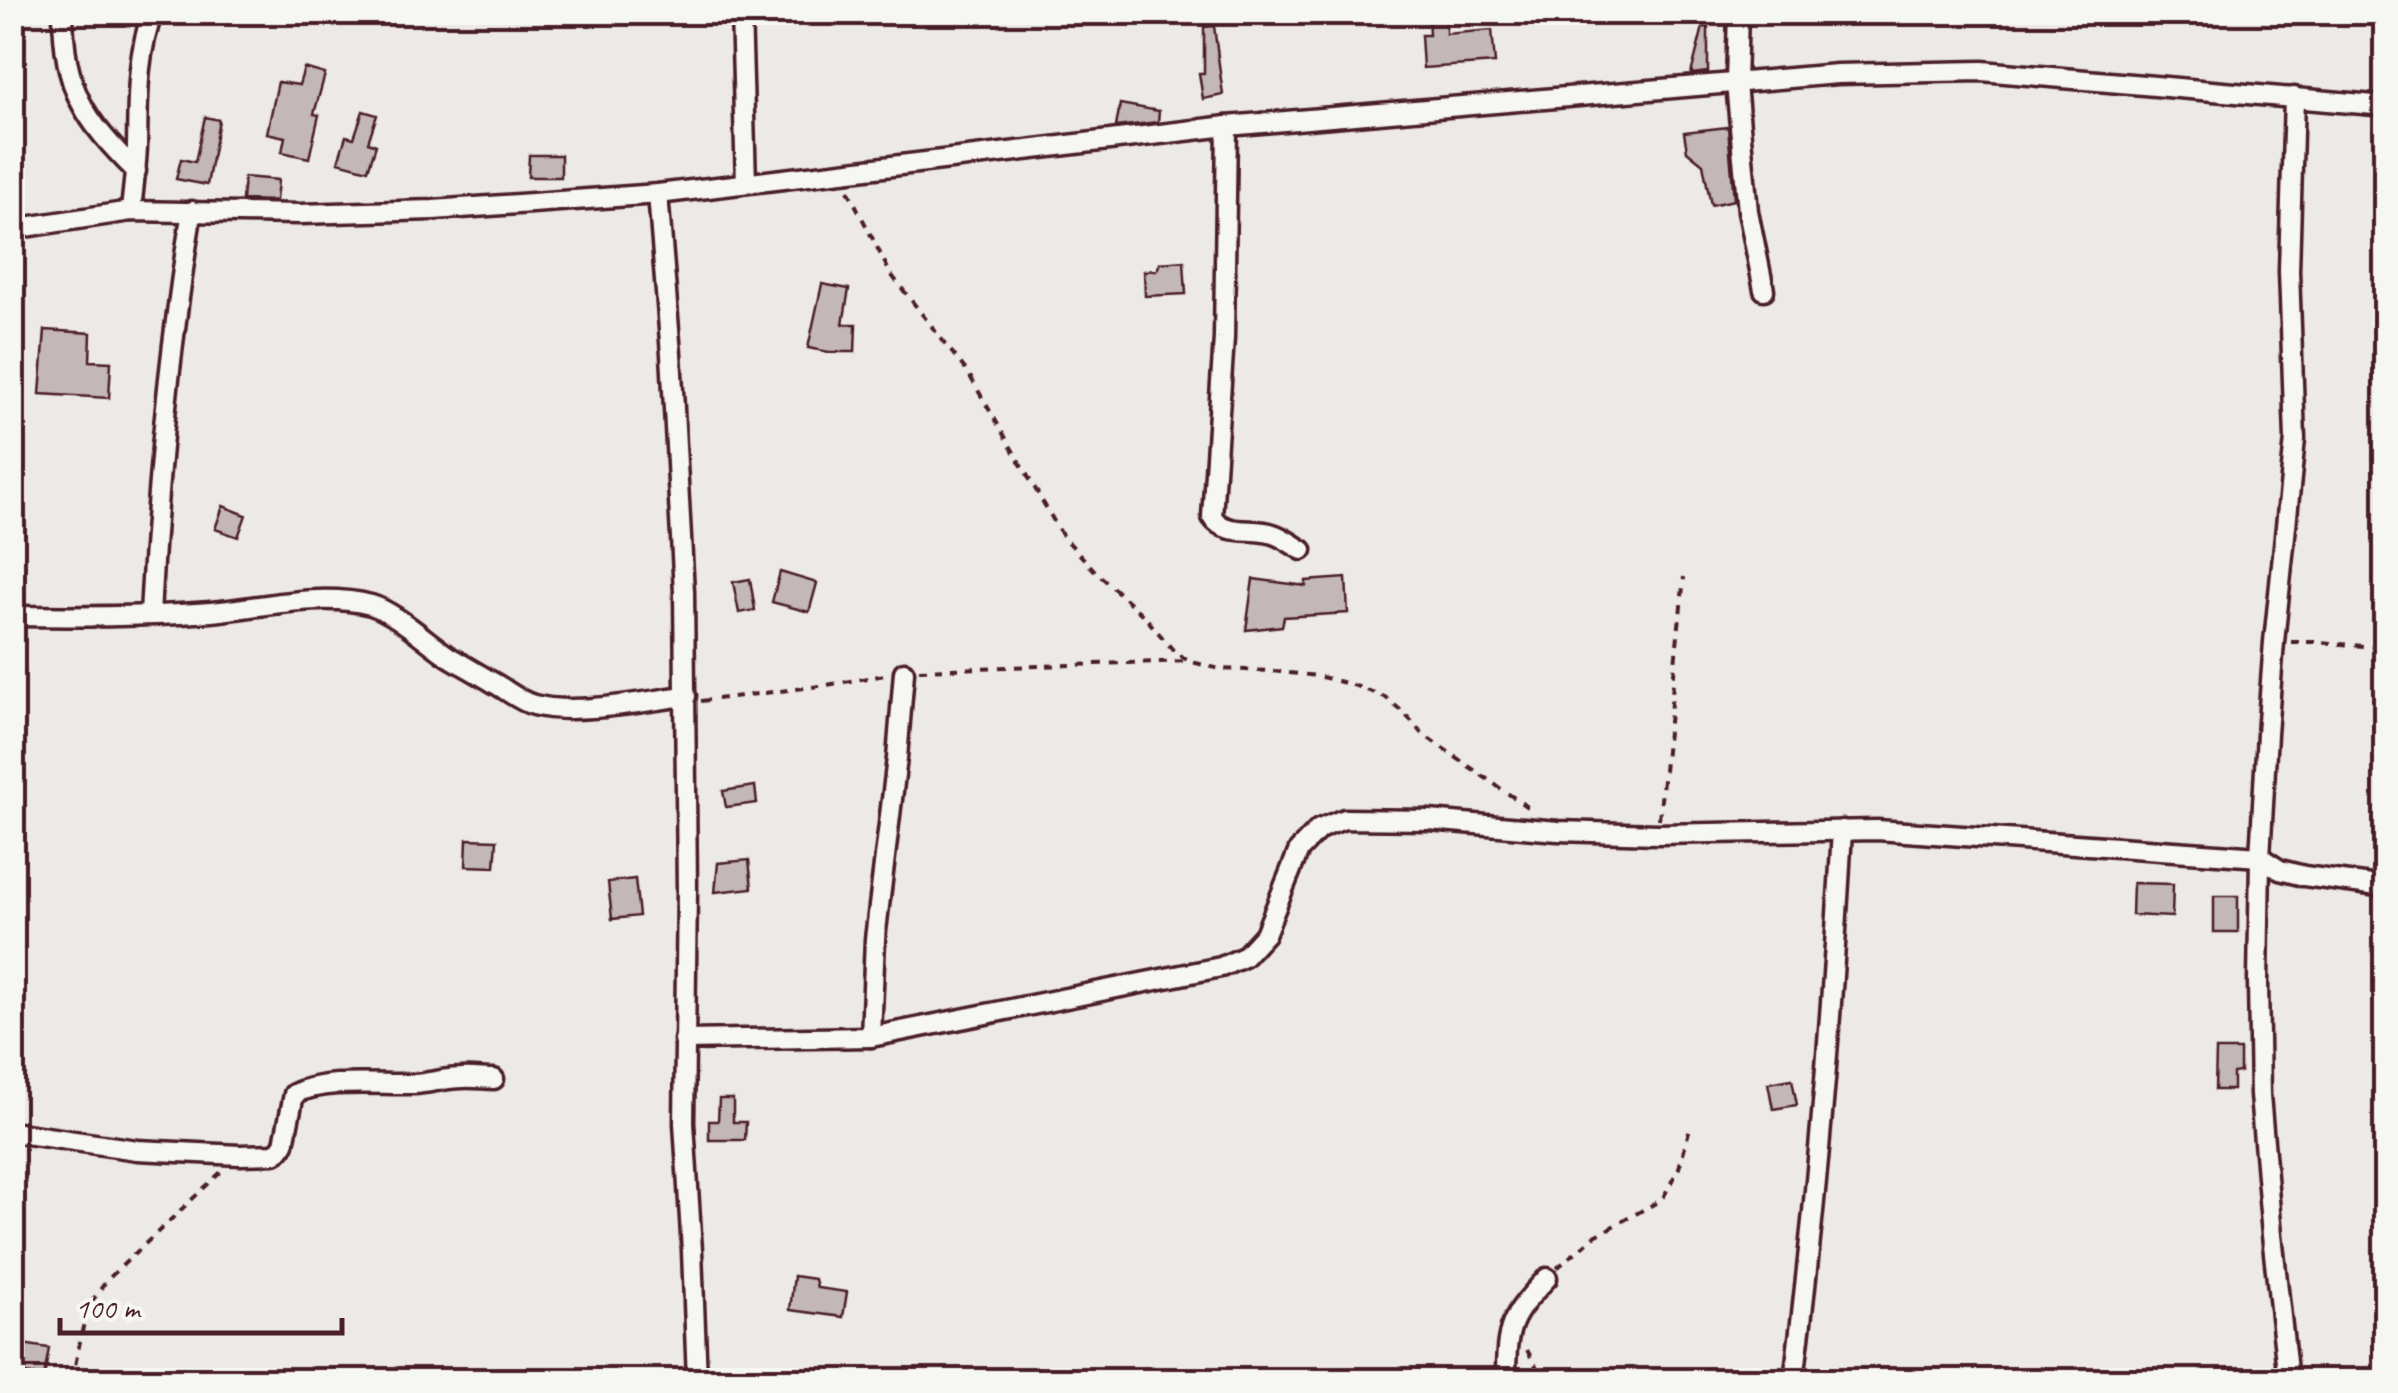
<svg xmlns="http://www.w3.org/2000/svg" width="2398" height="1393" viewBox="0 0 2398 1393" font-family="Caveat,sans-serif">
<rect width="100%" height="100%" fill="#ece9e6"/>
<filter id="ink" filterUnits="userSpaceOnUse"><feTurbulence type="fractalNoise" baseFrequency=".01" numOctaves="2"/><feDisplacementMap in="SourceGraphic" scale="20" xChannelSelector="R" yChannelSelector="G"/><feConvolveMatrix kernelMatrix="1 2 1 2 8 2 1 2 1" color-interpolation-filters="sRGB"/></filter>
<g filter="url(#ink)">
<g fill="#c4b7b7" stroke="#4a1f2b" stroke-width="2.5">
<polygon points="1428,12 1446,12 1446,34 1492,30 1495,63 1423,68 1421,35 1429,35"/>
<polygon points="1214,26 1223,95 1203,99 1199,73 1204,73 1204,27"/>
<polygon points="1703,27 1708,27 1708,72 1691,74"/>
<polygon points="304,68 325,74 314,114 319,115 309,158 282,152 285,137 267,133 278,82 299,85"/>
<polygon points="1120,104 1159,111 1158,122 1116,127"/>
<polygon points="363,111 377,115 368,142 376,145 368,170 338,162 346,136 354,138"/>
<polygon points="205,117 219,120 207,185 176,179 181,159 195,162"/>
<polygon points="1728,127 1734,200 1711,205 1703,164 1687,151 1684,132"/>
<polygon points="529,155 561,155 561,177 528,177"/>
<polygon points="244,177 278,180 276,201 242,200"/>
<polygon points="1184,261 1186,294 1145,296 1144,271 1157,270 1160,263"/>
<polygon points="822,284 849,289 843,324 856,324 855,352 829,352 808,348"/>
<polygon points="45,330 91,333 90,361 111,362 109,398 40,394"/>
<polygon points="223,506 246,515 238,537 215,529"/>
<polygon points="780,572 817,583 809,612 772,602"/>
<polygon points="1346,578 1348,613 1284,617 1282,626 1246,630 1253,579 1306,586 1306,581"/>
<polygon points="750,579 755,610 739,613 733,582"/>
<polygon points="755,786 757,803 726,807 723,791"/>
<polygon points="467,839 497,840 495,867 466,866"/>
<polygon points="749,860 752,888 715,892 718,863"/>
<polygon points="635,879 639,916 612,919 608,882"/>
<polygon points="2133,883 2173,884 2172,917 2132,915"/>
<rect x="2214" y="896" width="24" height="36"/>
<polygon points="2216,1050 2240,1050 2240,1072 2233,1073 2233,1090 2215,1090"/>
<polygon points="1792,1079 1797,1105 1773,1109 1768,1083"/>
<polygon points="719,1099 733,1099 733,1122 746,1122 745,1140 709,1140 709,1121 718,1121"/>
<polygon points="794,1276 815,1279 817,1288 847,1292 843,1317 790,1310"/>
<polygon points="15,1343 49,1348 44,1377 12,1372"/>
</g>
<g fill="none" stroke-linecap="round" stroke-linejoin="round">
<g stroke="#4a1f2b" stroke-width="25">
<g id="street">
<path d="M63,12c1,78 20,106 73,159"/>
<polyline points="741,12 746,183"/>
<polyline points="1738,12 1736,84 1748,211 1764,290"/>
<path d="M1227,126l-3,212 -12,179c14,20 41,10 61,17 10,3 20,11 29,16"/>
<polyline points="658,194 671,354 684,592 687,890 684,1123 692,1251 697,1380"/>
<path d="M131,211c2,-21 5,-43 6,-64 1,-47 -1,-90 16,-135"/>
<polyline points="12,229 131,211 300,214 433,210 658,194 1227,126 1837,74 1982,71 2386,106"/>
<path d="M150,614c7,-136 20,-269 42,-403"/>
<path d="M12,616c67,1 133,1 199,-4 52,-5 109,-20 160,-7 24,7 55,36 77,51 15,9 31,18 46,27 13,7 25,18 40,22 41,11 110,-4 152,-9"/>
<polyline points="871,1037 875,939 897,758 904,672"/>
<polyline points="684,1040 871,1037 1221,967 1244,957 1265,934 1299,850 1319,829 1344,819 1429,820 1558,831 1658,834 1877,830 2260,857 2280,870 2304,876 2386,887"/>
<path d="M12,1132l125,18 103,5 34,-1 6,-4 4,-6 10,-50c32,-16 84,-9 120,-10 16,-1 32,-6 48,-6 10,-1 22,1 32,1"/>
<path d="M1506,1380c0,-54 4,-63 41,-102"/>
<path d="M1794,1380c23,-182 38,-366 48,-550"/>
<polyline points="2288,1380 2272,1235 2260,1095 2258,982 2260,857 2267,734 2274,642 2295,439 2289,271 2294,97"/>
</g>
</g>
<g stroke="#4a1f2b" stroke-width="4" stroke-dasharray="8 8" stroke-linecap="butt">
<polyline points="848,190 890,273 968,373 1062,535 1096,572 1145,617 1173,650 1188,661 1220,669 1271,671 1318,676 1353,685 1385,697 1404,713 1424,735 1533,811"/>
<polyline points="2291,642 2320,642 2386,648"/>
<polyline points="919,670 1188,661"/>
<polyline points="701,701 827,685 885,675"/>
<polyline points="1659,819 1684,577"/>
<polyline points="1557,1268 1595,1236 1654,1204 1664,1196 1679,1168 1691,1124"/>
<polyline points="1527,1350 1544,1380"/>
<polyline points="72,1380 83,1327 90,1304 107,1280 222,1171"/>
</g>
<use href="#street" stroke="#f6f6f2" stroke-width="18"/>
</g>
</g>
<rect width="2398" height="1393" fill="none" stroke="#f6f6f2" stroke-width="50"/>
<rect x="25" y="25" width="2348" height="1343" fill="none" stroke="#4a1f2b" stroke-width="4" filter="url(#ink)"/>
<path d="M60 1318v15h282v-15" fill="none" stroke="#4a1f2b" stroke-width="5"/>
<text x="75" y="1318" font-size="30" fill="#4a1f2b" stroke="#f6f6f2" stroke-width="8" paint-order="stroke">100 m</text>
</svg>
